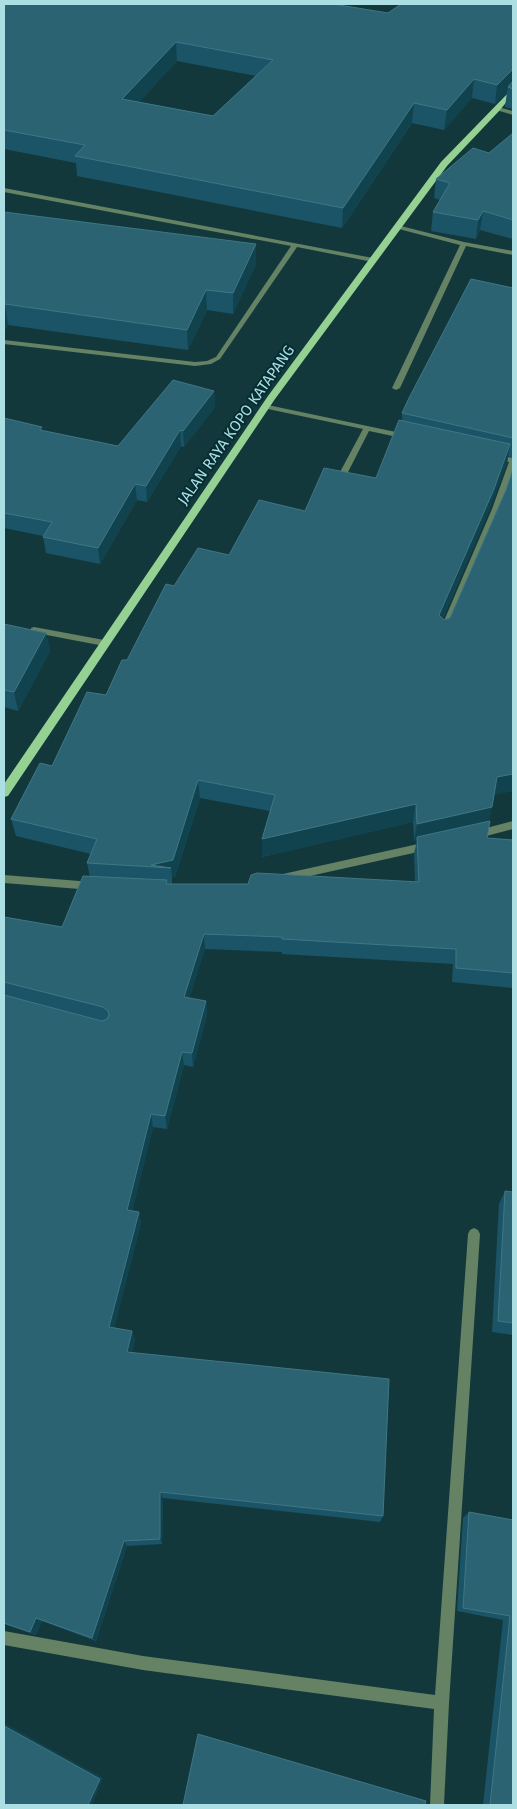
<svg xmlns="http://www.w3.org/2000/svg" width="517" height="1809" viewBox="0 0 517 1809" font-family="'Fira Sans',sans-serif">
<rect width="100%" height="100%" fill="#13383c"/>
<g fill="none" stroke-linecap="round" stroke-linejoin="round">
<g fill="#658264" fill-rule="evenodd">
<polygon points="498,107 513,111 513,115 496,110 496,108"/>
<polygon points="4,188 373,258 376,260 373,262 297,247 220,359 211,364 195,366 4,344 4,340 195,362 207,361 216,357 291,246 4,192"/>
<polygon points="397,225 464,242 513,251 513,255 466,246 400,388 396,390 392,388 460,245 395,228 395,226"/>
<polygon points="263,404 410,435 411,437 407,439 369,431 347,474 343,476 339,474 363,429 263,408"/>
<polygon points="492,454 513,458 513,472 500,509 448,630 444,633 440,630 492,509 509,462 492,458"/>
<polygon points="34,627 104,640 108,643 104,646 31,632 31,628"/>
</g>
<polygon fill="#658264" fill-rule="evenodd" points="474,1228 478,1230 480,1234 449,1703 444,1805 430,1805 434,1709 143,1670 4,1645 4,1631 143,1656 435,1695 468,1234 470,1230"/>
<g fill="#658264" fill-rule="evenodd">
<polygon points="513,821 513,829 475,839 470,835 475,831"/>
<polygon points="427,842 430,843 432,846 430,849 427,850 283,882 280,881 278,878 280,875 283,874"/>
<polygon points="4,875 92,882 95,883 97,886 95,889 92,890 4,883"/>
</g>
<polygon fill="#94d193" fill-rule="evenodd" points="513,88 513,94 500,110 447,166 275,399 8,796 4,797 4,784 268,396 441,162"/>
</g>
<g fill="#1b5466" fill-rule="evenodd">
<path d="M4,4l384,9 125,-9v105l-8,-2 2,-15 -12,12 -23,-6 -28,32 -32,-7 -70,105 -265,-52 -1,-13 -72,-14zM177,61l79,15 -43,40 -74,-14z"/>
<polygon points="513,133 513,239 480,230 476,239 431,231 433,212 440,200 434,198 436,179 489,153"/>
<polygon points="4,212 256,264 233,314 207,310 188,350 8,325 4,332"/>
<path d="M513,288v170l-5,-2 -1,7 -17,45 -47,110 1,2 6,-2 56,-128 7,-21v322l-19,3 -6,28 -1,16 26,2v148l-61,-6 1,-18 -171,-10v-2l-77,-3 -16,49 17,3 1,14 -14,52 -9,-2 -17,64 -14,-2 -21,84 7,1 2,11 -27,105 18,3 3,9 -3,12 251,164 -3,6 -217,-24 -1,46 -35,2 -31,95 -54,-20 -6,14 -32,-11v-629l98,26h1l-99,-26v-78l58,10 28,-50 -3,-14 4,-9 -75,-18 -5,-17 95,-124 21,-35 47,-74 131,-75 71,-33 26,-58v-7zM200,798l70,13 -8,28v18l151,-35 1,19h3l-3,12 1,29 -167,2h-76v-7h3z"/>
<polygon points="214,391 215,407 184,447 181,446 147,502 137,500 100,564 46,553 43,536 4,528 4,418 43,431 118,446"/>
<polygon points="4,624 46,633 50,651 18,711 4,707"/>
<polygon points="505,1191 513,1192 513,1335 492,1332 499,1204"/>
<polygon points="469,1512 513,1520 513,1805 483,1805 503,1620 457,1611 463,1518"/>
</g>
<g fill="#11434f">
<polygon points="176,42 177,61 124,119 122,99"/>
<polygon points="513,69 513,84 508,87 507,92 495,104 497,85"/>
<polygon points="474,79 472,98 444,130 447,110"/>
<polygon points="414,103 412,123 342,228 343,208"/>
<polygon points="483,211 480,230 476,239 478,220"/>
<polygon points="256,244 256,264 233,314 233,293"/>
<polygon points="206,290 207,310 188,350 187,330"/>
<polygon points="5,304 8,325 4,332 4,306"/>
<polygon points="214,391 215,407 184,447 183,431"/>
<polygon points="180,430 181,446 147,502 146,486"/>
<polygon points="510,444 507,463 490,508 436,633 439,615"/>
<polygon points="135,484 137,500 100,564 98,548"/>
<polygon points="46,633 50,651 18,711 14,692"/>
<polygon points="513,774 513,791 493,795 497,777"/>
<polygon points="198,780 200,798 175,877 172,877 171,868 151,865"/>
<polygon points="416,804 413,822 262,857 262,839"/>
<polygon points="492,807 488,825 417,837 417,841 414,841 417,824"/>
<polygon points="204,934 205,949 185,1011 184,997"/>
<polygon points="206,1001 207,1015 193,1067 192,1053"/>
<polygon points="182,1052 184,1065 167,1129 165,1116"/>
<polygon points="151,1114 153,1127 130,1221 127,1210"/>
<polygon points="139,1212 141,1223 112,1336 109,1327"/>
<polygon points="132,1331 135,1340 130,1360 127,1352"/>
<polygon points="160,1492 163,1498 162,1544 160,1539"/>
<polygon points="124,1541 127,1546 96,1641 92,1638"/>
<polygon points="36,1618 42,1621 36,1635 30,1632"/>
<polygon points="4,1723 103,1778 92,1805 88,1805 4,1726"/>
<polygon points="198,1734 421,1799 426,1801"/>
</g>
<g fill="#2b6373" stroke="#3f7785" fill-rule="evenodd">
<path d="M4,4h329l55,9 13,-9h112v65l-16,16 -23,-6 -27,31 -33,-7 -71,105 -268,-52 10,-11 -81,-15zM176,42l97,18 -60,56 -91,-17z"/>
<polygon points="513,81 513,89 508,87"/>
<polygon points="513,133 513,220 483,211 478,220 433,212 450,183 436,179 473,148 489,153"/>
<polygon points="4,212 256,244 233,293 206,290 187,330 5,304 4,306"/>
<polygon points="471,279 513,288 513,438 402,413 409,398"/>
<polygon points="173,380 214,391 183,431 180,430 146,486 135,484 98,548 43,537 52,522 4,513 4,418 42,427 40,430 118,446"/>
<polygon points="399,420 510,444 494,489 439,615 444,620 450,618 506,490 513,469 513,774 497,777 492,807 417,824 416,804 262,839 275,795 198,780 173,860 151,865 171,868 87,863 97,839 11,819 40,763 52,766 87,692 106,695 122,660 127,660 166,584 174,586 198,548 229,555 259,500 305,511 324,468 376,478"/>
<polygon points="4,624 46,633 14,692 4,690"/>
<polygon points="490,821 487,838 513,840 513,973 456,968 456,949 282,939 282,937 204,934 184,997 206,1001 192,1053 182,1052 165,1116 151,1114 127,1210 139,1212 109,1327 132,1331 127,1352 389,1379 383,1516 160,1492 160,1539 124,1541 92,1638 36,1618 30,1632 4,1623 4,995 102,1021 107,1019 109,1015 108,1011 103,1007 4,982 4,917 62,927 83,876 167,880 166,884 248,884 251,875 257,873 419,882 417,837"/>
<polygon points="505,1191 513,1192 513,1323 498,1321"/>
<polygon points="469,1512 513,1520 513,1805 490,1805 510,1616 463,1608"/>
<polygon points="4,1726 100,1779 88,1805 4,1805"/>
<polygon points="198,1734 426,1801 425,1805 183,1805"/>
</g>
<g text-anchor="middle" dominant-baseline="central" stroke-width="4" stroke-linejoin="round" paint-order="stroke">
<g font-size="15" fill="#acdfe4" stroke="#062e32">
<text transform="translate(236 425) rotate(-55)">JALAN RAYA KOPO KATAPANG</text>
</g>
</g>
<rect width="517" height="1809" fill="none" stroke="#acdfe4" stroke-width="10"/>
</svg>
